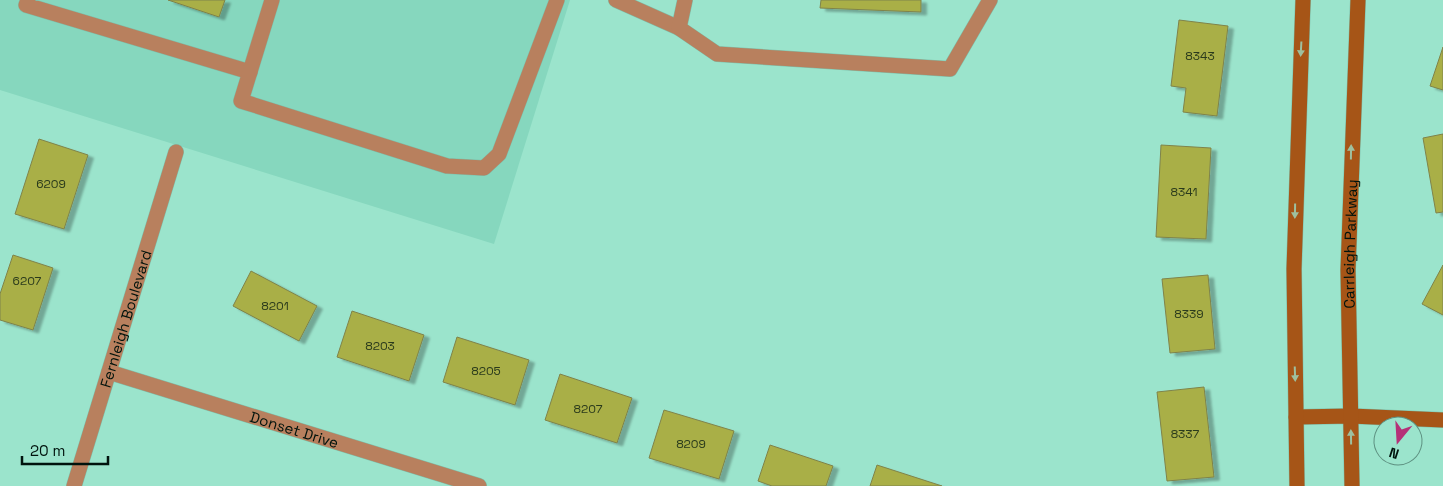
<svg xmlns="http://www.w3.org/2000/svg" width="1443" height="486" viewBox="0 0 1443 486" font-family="'Space Grotesk',sans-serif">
<defs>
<filter id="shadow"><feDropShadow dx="5.5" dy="3" stdDeviation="1" flood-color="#0004"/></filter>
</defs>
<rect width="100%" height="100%" fill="#9be4cc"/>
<polygon fill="#86d7be" points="0,0 570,0 494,244 0,90"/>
<g fill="#a9af47" stroke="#7f834a" filter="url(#shadow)">
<polygon points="168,0 225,0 219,17"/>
<polygon points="821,0 921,0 921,12 820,8"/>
<polygon points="1179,20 1228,26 1217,116 1183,112 1186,88 1171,86"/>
<polygon points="1443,47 1443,90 1430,86"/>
<polygon points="1443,134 1443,212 1436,213 1423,138"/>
<polygon points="39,139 88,155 64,229 15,214"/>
<polygon points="1161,145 1211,148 1206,239 1156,237"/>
<polygon points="13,255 53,268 33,330 0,320 0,294"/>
<polygon points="1443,265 1443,315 1422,304"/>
<polygon points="251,271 317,306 299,341 233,306"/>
<polygon points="1208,275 1215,349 1170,353 1162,279"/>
<polygon points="352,311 424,335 409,381 337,357"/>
<polygon points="457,337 529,360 515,405 443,382"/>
<polygon points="560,374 632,398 617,443 545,420"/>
<polygon points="1204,387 1214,477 1167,481 1157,392"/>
<polygon points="664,410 734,431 719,479 649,458"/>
<polygon points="770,445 833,466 826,486 772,486 758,481"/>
<polygon points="877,465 942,486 870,486"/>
</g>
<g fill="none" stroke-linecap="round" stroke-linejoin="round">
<g stroke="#7fbeaa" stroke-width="16">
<g id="lane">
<polyline points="28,0 26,5 250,72"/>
<polyline points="272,0 241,101 447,166 484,168 499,154 557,0"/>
<polyline points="616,0 679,28 717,54 950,69 990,0"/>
<polyline points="679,28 685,0"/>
</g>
</g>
<g stroke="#7fbeaa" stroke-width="16">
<g id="street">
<path id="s1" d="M109,372l370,114"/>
<path id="s2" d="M74,486l102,-334"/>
</g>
</g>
<g stroke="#7fbeaa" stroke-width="16">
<g id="secondary">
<polyline points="1296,417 1351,416 1443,420"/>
<polyline points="1297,486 1294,269 1303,0"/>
<path id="s3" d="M1352,486l-4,-216 10,-270"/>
</g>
</g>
<use href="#lane" stroke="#b8805e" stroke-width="15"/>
<use href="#street" stroke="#b8805e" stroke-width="15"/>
<use href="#secondary" stroke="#a65517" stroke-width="15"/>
</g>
<defs><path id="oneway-solid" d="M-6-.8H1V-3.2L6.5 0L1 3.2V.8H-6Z" transform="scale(1.25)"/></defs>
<g fill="#9ec09f">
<use href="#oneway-solid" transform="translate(1301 49) rotate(93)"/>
<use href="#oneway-solid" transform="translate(1351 152) rotate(-89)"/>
<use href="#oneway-solid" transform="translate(1295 211) rotate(91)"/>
<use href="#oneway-solid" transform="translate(1295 374) rotate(88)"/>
<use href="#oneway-solid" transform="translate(1351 437) rotate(-91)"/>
</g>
<g text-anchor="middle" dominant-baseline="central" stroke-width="4.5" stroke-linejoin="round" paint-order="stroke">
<g font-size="12" fill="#2a3a1c">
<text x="1200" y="56">8343</text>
<text x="51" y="184">6209</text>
<text x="1184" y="192">8341</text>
<text x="27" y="281">6207</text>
<text x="275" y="306">8201</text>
<text x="1189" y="314">8339</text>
<text x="380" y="346">8203</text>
<text x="486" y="371">8205</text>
<text x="588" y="409">8207</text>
<text x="1185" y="434">8337</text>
<text x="691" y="444">8209</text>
</g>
<g font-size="15" fill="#00130d" stroke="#9be4cc">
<text stroke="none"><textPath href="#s3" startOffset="242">Carrleigh Parkway</textPath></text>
<text stroke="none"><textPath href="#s2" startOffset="175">Fernleigh Boulevard</textPath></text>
<text stroke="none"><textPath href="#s1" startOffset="194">Donset Drive</textPath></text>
</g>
</g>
<g transform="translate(1398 441) rotate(198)"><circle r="24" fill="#9be4cc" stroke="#5d9080"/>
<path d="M0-4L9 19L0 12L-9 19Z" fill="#b53178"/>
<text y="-8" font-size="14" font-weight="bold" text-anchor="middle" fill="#00130d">N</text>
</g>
<path d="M22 456v8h86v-8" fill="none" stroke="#00130d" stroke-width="2.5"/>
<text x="30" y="456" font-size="15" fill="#00130d" stroke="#9be4cc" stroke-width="4" paint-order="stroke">20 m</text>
</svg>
